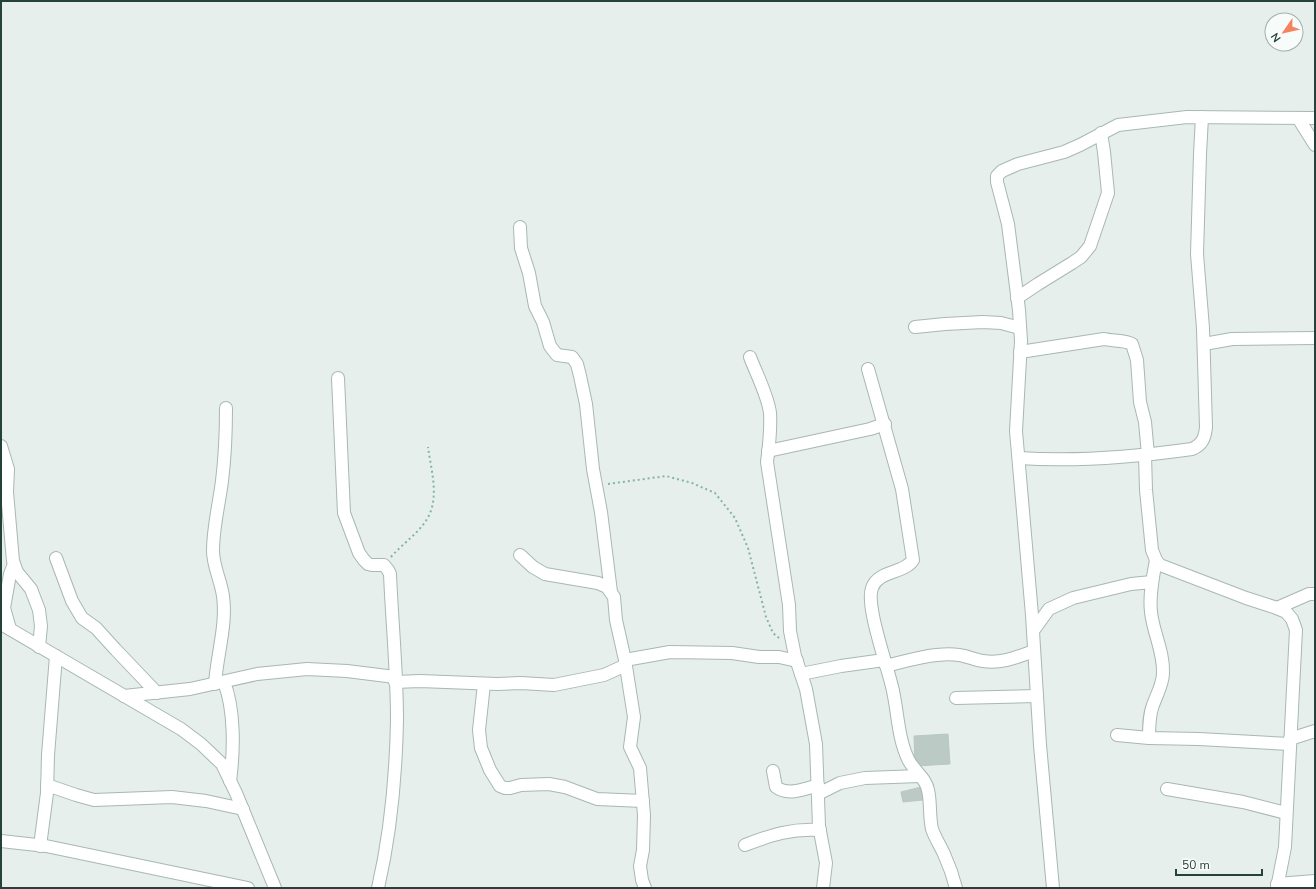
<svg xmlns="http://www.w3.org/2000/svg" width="1316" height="889" viewBox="0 0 1316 889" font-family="'Nunito Sans',sans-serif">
<rect width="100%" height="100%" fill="#e6efeb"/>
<g fill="#bbcac4" stroke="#b8c9c2">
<polygon points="948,734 950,764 915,766 914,736"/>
<polygon points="921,787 923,800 903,802 901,792"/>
</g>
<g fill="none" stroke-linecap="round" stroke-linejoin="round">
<g stroke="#a8b8b2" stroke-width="14">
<g id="minor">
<polyline points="1298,118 1315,145"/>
<polyline points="520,227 521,248 529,273 535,306 543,322 550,346 557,355 572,357 577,364 580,376 586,404 593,469 601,512 611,592"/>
<polyline points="1017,298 1038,284 1072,263 1081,257 1090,246 1108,193 1104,152 1101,133"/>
<polyline points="915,327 945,324 983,322 1001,323 1020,328"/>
<polyline points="1204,344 1232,339 1315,338"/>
<path d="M1020,352l84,-13c8,2 22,1 28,5l5,16 3,42 5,20 3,33"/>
<path d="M750,357c6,16 18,39 20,56 1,16 -1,34 -3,49l22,143 1,26 5,25 11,33 10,55 3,82 7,37 -3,25"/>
<path d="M868,369l34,120 11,71c-9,14 -35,10 -41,28 -7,18 17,82 21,103 5,23 5,47 15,68 5,11 18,19 20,31 3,12 1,26 4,39 3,9 8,16 12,25 5,11 9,22 12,34"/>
<path d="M338,378l6,135 15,40 5,7 4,4 4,1h12l4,5 2,4c2,48 7,97 7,146 -1,53 -7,116 -19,168"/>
<polyline points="1,446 8,469 7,492 13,561 17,572 31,589 39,610 41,626 39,647"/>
<polyline points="768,451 870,429 885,424"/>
<polyline points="1145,455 1146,490 1152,550 1156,560 1160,565 1246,598 1274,607 1286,612 1292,619 1296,630 1285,847 1277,888"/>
<path d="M1019,458c57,4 116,-1 173,-9 10,-4 13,-11 14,-22l-3,-99 -6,-74 3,-100 2,-37"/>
<polyline points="520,555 533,567 545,574 598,583 607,587 614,597 616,620 625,660 634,717 630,747 640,768 644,815 643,850 640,866 642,880 645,888"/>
<polyline points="56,558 72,601 82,618 96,628 116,650 157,693"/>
<polyline points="1277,608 1309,594 1315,594"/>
<polyline points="1,624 181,729 201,744 222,764 236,793 275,888"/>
<polyline points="10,629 4,608 10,574 14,564"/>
<polyline points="1033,631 1049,609 1073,598 1131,584 1152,582"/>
<polyline points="625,660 670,652 732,653 759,657 779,657 797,661"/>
<path d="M886,666c22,-6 51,-14 73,-11 8,1 16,5 24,6 19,3 34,-4 51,-10"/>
<polyline points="801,674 841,666 884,660"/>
<path d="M224,682c11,28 10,69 6,99"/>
<polyline points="395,682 420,681 497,684 521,683 554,685 604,675 626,665"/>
<path d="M215,684c2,-30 12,-59 8,-88 -2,-15 -10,-30 -10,-45 0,-24 6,-46 9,-70 3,-24 4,-48 4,-73"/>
<polyline points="484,684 479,730 481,748 490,770 500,786 505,788 510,788 521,785 549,784 565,787 597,799 643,801"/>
<polyline points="124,696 190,689 257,674 307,669 347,671 395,677"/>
<polyline points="956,698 1037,696"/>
<polyline points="1117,735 1149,738 1199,739 1290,744"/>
<path d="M1149,738c0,-11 0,-23 4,-33 4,-11 10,-21 10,-32 1,-21 -10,-41 -12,-61 -2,-17 2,-35 5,-52"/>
<polyline points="1290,739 1315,731"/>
<path d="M773,771l3,16c12,9 29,2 42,-2"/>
<polyline points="47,785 76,795 94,800 172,797 206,801 243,809"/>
<polyline points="1167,789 1243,802 1286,813"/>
<polyline points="818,794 840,783 865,778 920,776"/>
<polyline points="1,841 46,846 248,888"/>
<path d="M745,845c26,-10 47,-17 75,-15"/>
<polyline points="40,846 47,793 48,755 56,656"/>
<polyline points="1277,884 1315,881"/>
<polyline points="1053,888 1040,745 1032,615 1016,431 1021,341 1019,310 1008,224 997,182 997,176 1002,171 1018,164 1064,152 1080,145 1118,125 1187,117 1315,118"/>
</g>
</g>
<g stroke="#86b3a5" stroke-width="2" stroke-dasharray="2 3" stroke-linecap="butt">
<polyline points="608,484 666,476 692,483 715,493 735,518 748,548 766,617 773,633 779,638"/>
<path d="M391,557c11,-13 27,-23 36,-38 13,-21 4,-49 1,-72"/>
</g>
<use href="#minor" stroke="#fff" stroke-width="12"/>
</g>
<rect width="1316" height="889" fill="none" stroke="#24423a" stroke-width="4"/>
<g transform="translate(1284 32) rotate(236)"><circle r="19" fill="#f7fbf9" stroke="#a3b1ad"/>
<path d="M0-3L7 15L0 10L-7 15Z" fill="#f4845f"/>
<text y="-6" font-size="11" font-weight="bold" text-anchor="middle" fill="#24423a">N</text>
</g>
<path d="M1176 869v6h86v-6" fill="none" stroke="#24423a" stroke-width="2"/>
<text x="1182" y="869" font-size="12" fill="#24423a" stroke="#f7fbf9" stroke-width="3" paint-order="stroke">50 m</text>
</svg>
